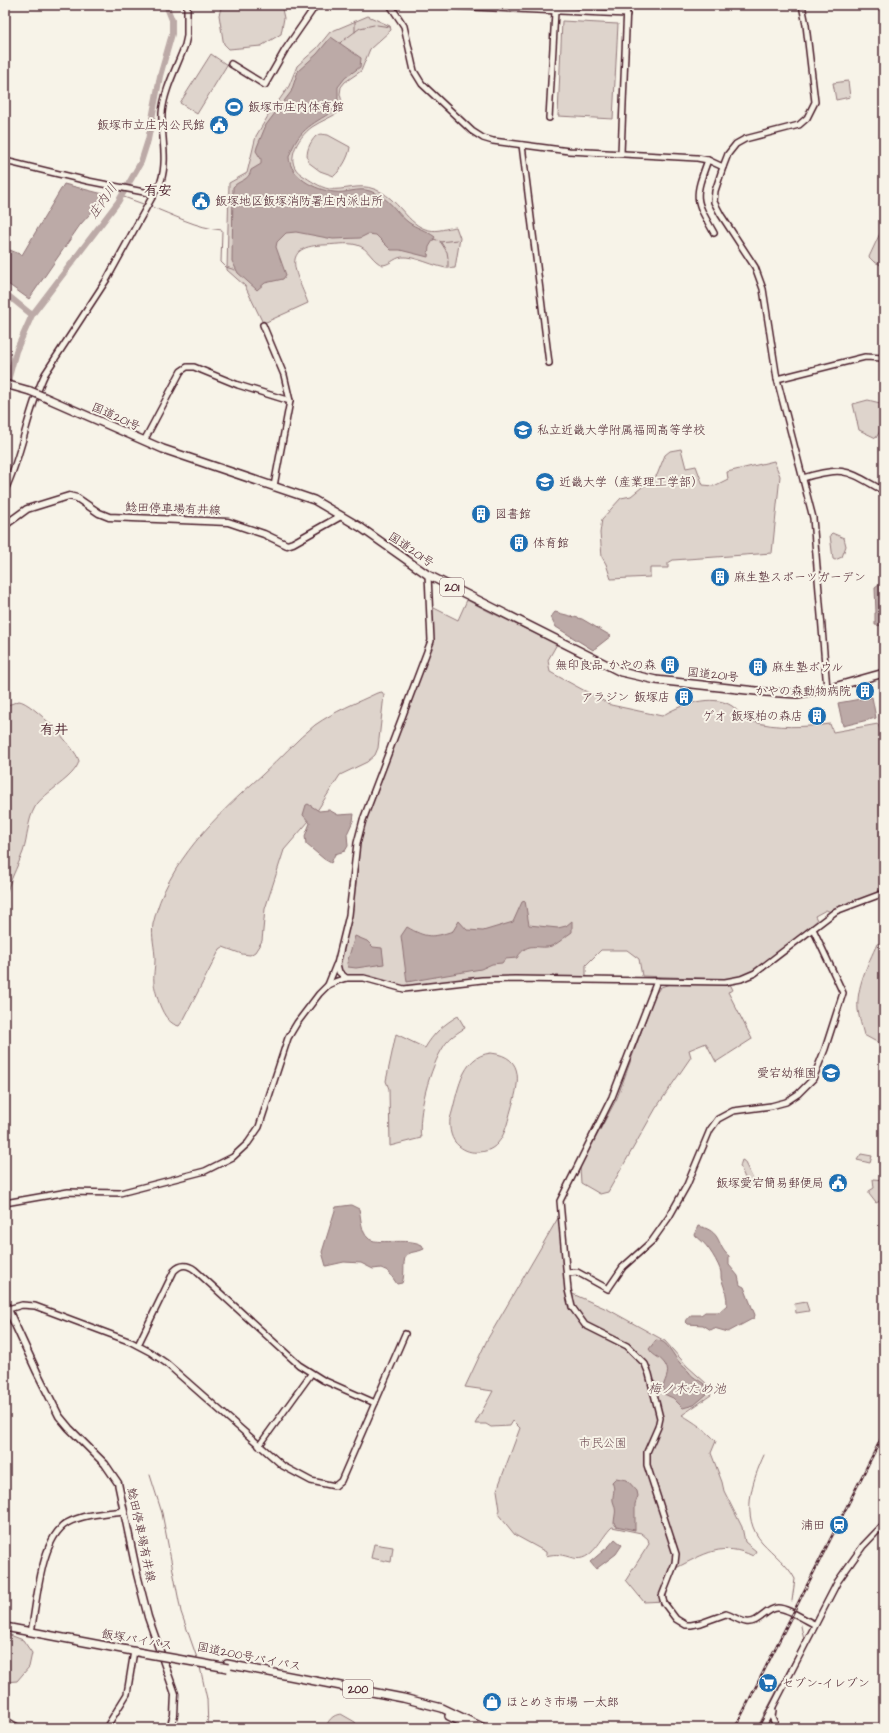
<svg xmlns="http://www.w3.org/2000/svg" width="889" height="1733" viewBox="0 0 889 1733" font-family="'Architects Daughter','Klee One',sans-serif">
<rect width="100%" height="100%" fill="#f7f3e8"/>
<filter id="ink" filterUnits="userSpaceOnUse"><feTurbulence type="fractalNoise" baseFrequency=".025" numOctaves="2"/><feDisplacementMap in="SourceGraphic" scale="8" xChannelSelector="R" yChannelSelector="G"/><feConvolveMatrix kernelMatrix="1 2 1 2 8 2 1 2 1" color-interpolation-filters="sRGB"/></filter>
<g filter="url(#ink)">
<g fill="#ded4cc" stroke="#947a7c">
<polygon points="222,5 281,5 284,18 281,34 261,46 229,49 224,44 223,40 219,15"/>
<path d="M368,16l22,10 1,4 -21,19 -9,22 -16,11 -4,5 -1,7 3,12 -2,5c-9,6 -20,10 -29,16 -15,11 -29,36 -10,48 8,5 17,12 27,14 15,2 30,-6 45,0 25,8 33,37 55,41 9,2 18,-2 27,-3l4,11 -5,30c-12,3 -34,-10 -49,-11 -11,-1 -14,7 -23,8 -11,-3 -14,-17 -26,-20 -10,-3 -24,0 -35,0 -44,2 -24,31 -14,58l-44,20 -2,-2 -17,-35 -18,-16 2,-87 18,-10 9,-37 12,-20 21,-30 8,-20 20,-18 13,-16z"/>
<polygon points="562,21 618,24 613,119 558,116"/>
<polygon points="211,54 227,65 197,114 180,103"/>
<polygon points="848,81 850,97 836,100 833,83"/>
<path d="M320,134l8,1 22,12c-1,10 -9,23 -16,29l-14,-5 -12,-9c-3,-10 2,-20 8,-26z"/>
<polygon points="882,229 884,230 884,266 874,262 869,257"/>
<polygon points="868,400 884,404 884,424 876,438 859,430 853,404"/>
<polygon points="681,449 686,468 696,466 703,485 714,486 728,479 727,472 774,461 780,476 772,553 673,560 668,563 668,568 650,568 650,577 611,579 606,564 602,557 600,533 602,519 621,498 631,496 657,475 665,455 670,451"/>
<polygon points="832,533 844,538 846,546 842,557 835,560 833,559 830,535"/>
<path d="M467,600c29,16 60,29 90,44l-9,16 2,12 61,33 51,11c17,-11 50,-23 70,-10 6,4 11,13 19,15 25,8 54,6 79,3l3,8 45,-8 6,15v141l-7,14 -29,9 -17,9 -5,-2 -11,6 3,6 -63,49 -13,6 -19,2 -81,-3 -3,-17 -12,-9h-26l-15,15v14l-73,-2 -107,10 -58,-10 -7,-6 -2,-7 20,-120 6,-20 67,-183v-34l26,13z"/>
<path d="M377,693l5,-1 2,3 -6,53 -3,7 -8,7 -27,13 -25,39 -31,36 -19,59 -3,32 -7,11 -5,3 -8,-1 -19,-7 -3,2 -36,70 -5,7c-16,-3 -22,-28 -25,-42 -1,-9 1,-16 1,-24 0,-13 -4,-23 -2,-36 14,-62 64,-109 109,-149 18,-16 34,-35 53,-50 20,-14 41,-22 62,-32z"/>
<path d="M19,701c13,1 57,47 60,60 -4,17 -34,30 -44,46 -8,14 -7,31 -12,45 -6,16 -14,30 -18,46v-192z"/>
<path d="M884,942v72l-2,1 2,2v29l-20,-11c-2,-8 -5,-17 -6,-25 -2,-23 10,-46 19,-66z"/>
<polygon points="670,984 730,984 733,990 728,992 752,1039 716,1062 706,1043 689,1050 691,1057 656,1108 608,1192 600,1194 581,1183 580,1167 617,1098 655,994 661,987"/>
<path d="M458,1016l7,12c-8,5 -16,10 -21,18 -14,21 -27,68 -23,92l-31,8 -1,-57 -3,-8 10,-47 29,14c8,-14 19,-24 33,-32z"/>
<path d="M491,1053c36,4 27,33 20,57 -5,18 -9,41 -32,42 -7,1 -14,-1 -20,-6 -8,-6 -10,-17 -9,-27 8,-25 10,-63 41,-66z"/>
<polygon points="861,1154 872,1156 870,1163 857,1160"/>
<polygon points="742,1160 744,1161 754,1181 749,1188 740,1166"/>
<polygon points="873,1179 884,1180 884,1199 876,1203 869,1194 869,1191 874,1188"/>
<path d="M558,1218l2,1 6,72 43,19 56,31 22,25 20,18 4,11 -29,20c12,7 25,16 34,26l-5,12 11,29 2,9 18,36 3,15 11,9 -3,5c-30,-15 -49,-2 -77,12l-9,22 -1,11 -22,1 -18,-22 23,-36 -1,-5 -7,-6 -29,-6c-11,10 -20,36 -39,31 -11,-3 -16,-5 -27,-2v-4l-31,-17 -17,-21 2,-4 -3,-20 23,-62 -7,-7 -3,5 -19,1 -5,-3h-11l18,-33 -28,-4 22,-47z"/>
<polygon points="806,1302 809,1311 796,1313 795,1304"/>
<polygon points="374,1544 393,1547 391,1562 371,1558"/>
<polygon points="5,1633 23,1640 32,1653 29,1667 17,1681 5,1682"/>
<path d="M341,1714l14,8 4,6h-34c4,-8 7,-13 16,-14z"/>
</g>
<g fill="#bcaaa7" stroke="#8e7275">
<path d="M331,37l30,21 -1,9 -15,11 -7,9v21c-24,16 -39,19 -49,49 1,20 26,33 45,35 12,2 24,-5 36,-1 23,9 22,18 38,31 8,6 18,8 27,15l-6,10 -1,10 -28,-7h-9l-15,-15 -8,-1 -8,4 -27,1 -37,-7 -10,1 -9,9 -1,5 10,28 -3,4 -18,4 -8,7 -19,-17 -6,-12 1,-74c6,-7 16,-6 18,-17l10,-6v-5l-5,-8 1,-4 9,-22 25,-33 7,-21 19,-17z"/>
<polygon points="64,184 107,195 80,225 29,299 5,282 5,248 22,255"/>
<polygon points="884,581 884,626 875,625 875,613 876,613 875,588"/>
<polygon points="555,612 582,619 611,636 593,650 556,627 551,617"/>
<polygon points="872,697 876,718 843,726 838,703"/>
<polygon points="308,804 319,811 329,810 338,815 354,814 353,821 347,834 348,846 345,851 335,854 331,863 324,859 306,844 305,836 310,823 303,815 306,805"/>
<path d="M525,901l4,24 29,3 8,-2 6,-5v11c-6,4 -12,10 -18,13 -15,7 -25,-7 -37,13l-12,1 -3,4 -10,1 -11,5 -74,13 -6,-46 6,-9c19,11 25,11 46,4l6,-10 8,9 16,1 30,-9 9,-20z"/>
<polygon points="355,936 367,941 373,947 382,948 384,964 356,968 348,967 347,963"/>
<path d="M351,1205l8,4c2,8 2,23 9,29 7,8 40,-1 54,7l2,4c-5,3 -11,2 -16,5 -7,4 -2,20 -6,29l-5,1 -9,-13 -7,-3 -8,1 -12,-6 -17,-1 -18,4 -4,-14 14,-45z"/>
<path d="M698,1226c25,5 18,20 31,30v9l9,11 2,9 4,2 11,28 -1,3 -26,14 -14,-4 -3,2 -8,-5 -16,-1 -2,-2 6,-7h10l4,-3h14l8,-7c0,-9 -2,-16 -5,-24 -2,-4 0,-8 -2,-12 -5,-12 -14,-27 -26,-34z"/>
<path d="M656,1340c12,0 17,16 24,23 3,4 6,5 9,9 4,7 14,9 19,16l-1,6 -13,11 -11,3 -10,-10 -9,-4c-4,-10 6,-17 3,-26 -5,-12 -13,-10 -18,-19z"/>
<path d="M616,1478l11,2 10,11 1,5 -3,8v26l-19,-4 -2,-3c1,-12 3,-10 -1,-22 -1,-6 3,-10 -1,-19z"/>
<polygon points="615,1539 622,1545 616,1554 596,1569 590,1562 609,1546"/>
</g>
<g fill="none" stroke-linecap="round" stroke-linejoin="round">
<g stroke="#8e7275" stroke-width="1">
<polyline points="169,12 172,5"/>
<polyline points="355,21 355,32"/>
<polyline points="377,25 390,27"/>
<polyline points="344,40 360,28 374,25"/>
<polyline points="340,43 342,41"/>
<polyline points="121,196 146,205"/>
<path d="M149,206c25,9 47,22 73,24l-1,32 5,5 9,3"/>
<polyline points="433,239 437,240"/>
<polyline points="440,241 447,252 448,258"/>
<polyline points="440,242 457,240"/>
<polyline points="448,267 448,261"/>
<path d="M764,1455c-12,26 -24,62 -2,87 11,12 26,23 33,37l-3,22"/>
<polyline points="150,1475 162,1513 181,1612 197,1658"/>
<polyline points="200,1667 207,1699 208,1728"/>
<polyline points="757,1728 804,1640 800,1621"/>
</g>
<g stroke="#bcaaa7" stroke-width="6">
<polyline points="5,293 32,315"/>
<polyline points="5,392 16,351 32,315 118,202 141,162 148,140 160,76 172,34 172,20 166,5"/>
</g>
<g stroke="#4a1f2b" stroke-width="8">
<g id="minor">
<polyline points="390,5 404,26 414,71 422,84 472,131 483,138 493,141 569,151 697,158 708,160 723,167"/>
<polyline points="802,5 806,25 815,102 807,118 799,125 745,139 736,144 728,154 723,167 715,191 714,202 721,215 755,267 763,289 777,379 813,518 827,689"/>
<polyline points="450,6 627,14"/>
<polyline points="231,64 265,85 285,50 316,5"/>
<polyline points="549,118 555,12"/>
<polyline points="522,145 549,363"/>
<polyline points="621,153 627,5"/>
<path d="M708,160c-14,38 -14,38 6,73"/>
<polyline points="5,161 88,181 154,194"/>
<polyline points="263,325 284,375 290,401 274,486"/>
<polyline points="777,379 865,357 884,358"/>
<polyline points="144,441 181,371 187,367 194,367 238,385 290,401"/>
<path d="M803,478c42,-13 44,-7 81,13"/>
<path d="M5,490c18,-37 22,-79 40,-116l62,-95 54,-98c7,-22 0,-45 1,-68 2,-23 15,-46 23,-68l2,-9v-31"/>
<polyline points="346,978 339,972 337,964 349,915 357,843 363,820 431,641 428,575"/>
<path d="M657,981l-45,116 -52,104 8,89 4,17 13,18 42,21 18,18 4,10 11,44 -2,9 -11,25v13l29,89 -1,9 -13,33 2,7 12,16 10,6h5l10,-2 25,-9c7,2 13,7 20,8 13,2 19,-13 31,-14 9,-1 28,12 37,16"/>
<polyline points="328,985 336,965"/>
<polyline points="5,1203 68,1192 120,1193 205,1171 233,1157 248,1143 259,1127 288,1038 297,1023 319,994 328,985 337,981 346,978 364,978 404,989 482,980 515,979 725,982 741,979 755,973 836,911 884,893"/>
<polyline points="567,1273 577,1272 608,1289 623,1267 652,1241 669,1217 687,1185 710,1130 718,1119 733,1111 771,1106 786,1102 798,1094 813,1079 825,1049 843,993 813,929"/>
<polyline points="5,1310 22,1305 35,1306 131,1342 150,1352 166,1363 283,1466 311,1481 335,1486 341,1481 405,1334"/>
<path d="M138,1345l36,-74c7,-7 13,-7 21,-1l104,95 24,15 52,23"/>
<polyline points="259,1446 311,1374"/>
<path d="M31,1632c6,-29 9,-93 36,-109 16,-9 40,-10 57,-12"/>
<polyline points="773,1710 772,1717 777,1728"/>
<polyline points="5,1720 19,1728"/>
<polyline points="106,1728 127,1694 134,1651"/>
<polyline points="762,1728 838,1581 863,1546 884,1524"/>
<polyline points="766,1728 774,1728"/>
</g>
</g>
<g stroke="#4a1f2b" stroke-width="9">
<g id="major">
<polyline points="5,7 6,5"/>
<polyline points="5,525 27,509 69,496 77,498 99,513 109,517 228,522 264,534 287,545 293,543 341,516"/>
<polyline points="5,1303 37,1372 59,1416 69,1428 105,1464 118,1483 137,1574 148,1617 175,1694 174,1715 170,1728"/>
</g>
</g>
<g stroke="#4a1f2b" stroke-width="10">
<g id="highway">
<polyline points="5,384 30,391"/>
<polyline points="42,396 163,449 314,500 360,527 428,575 621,672 656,680 765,692 797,694 827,689 884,673"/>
<polyline points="5,1627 143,1653"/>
<polyline points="227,1664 403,1698 442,1708 484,1728"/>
<polyline points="449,1716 474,1728"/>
</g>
</g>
<use href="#minor" stroke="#f7f3e8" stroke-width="5"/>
<use href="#major" stroke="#f7f3e8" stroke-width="6"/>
<use href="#highway" stroke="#f7f3e8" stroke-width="7"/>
<g stroke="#4a1f2b" stroke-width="2.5">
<polyline id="rail" points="735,1728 884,1433"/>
</g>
<use href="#rail" stroke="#f7f3e8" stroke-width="1" stroke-dasharray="3" stroke-linecap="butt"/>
<g stroke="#4a1f2b" stroke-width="10" stroke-linecap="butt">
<g id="highway-bridge">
<polyline points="30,391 42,396"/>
<polyline points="143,1653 228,1668"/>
</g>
</g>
<use href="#highway-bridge" stroke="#f7f3e8" stroke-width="7"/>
</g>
</g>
<defs>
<g id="stadium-disc" transform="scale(1)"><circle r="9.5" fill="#1f6fb2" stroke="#f7f3e8"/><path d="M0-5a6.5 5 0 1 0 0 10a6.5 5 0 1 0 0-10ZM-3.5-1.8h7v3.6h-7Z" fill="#fff"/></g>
<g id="civic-disc" transform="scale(1)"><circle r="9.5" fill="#1f6fb2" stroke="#f7f3e8"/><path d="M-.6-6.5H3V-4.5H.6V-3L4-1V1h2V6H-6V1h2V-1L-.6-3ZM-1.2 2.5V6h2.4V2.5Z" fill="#fff"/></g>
<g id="school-disc" transform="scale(1)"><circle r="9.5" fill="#1f6fb2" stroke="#f7f3e8"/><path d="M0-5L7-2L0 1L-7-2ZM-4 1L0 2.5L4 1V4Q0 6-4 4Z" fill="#fff"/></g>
<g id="university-disc" transform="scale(1)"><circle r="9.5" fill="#1f6fb2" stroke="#f7f3e8"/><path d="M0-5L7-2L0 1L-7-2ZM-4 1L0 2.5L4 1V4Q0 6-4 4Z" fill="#fff"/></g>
<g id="building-disc" transform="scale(1)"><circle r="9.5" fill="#1f6fb2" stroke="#f7f3e8"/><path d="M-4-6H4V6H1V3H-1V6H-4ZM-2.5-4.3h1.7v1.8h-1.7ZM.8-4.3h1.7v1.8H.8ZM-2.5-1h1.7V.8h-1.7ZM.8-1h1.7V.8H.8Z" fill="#fff"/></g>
<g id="station-disc" transform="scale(1)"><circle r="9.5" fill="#1f6fb2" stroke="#f7f3e8"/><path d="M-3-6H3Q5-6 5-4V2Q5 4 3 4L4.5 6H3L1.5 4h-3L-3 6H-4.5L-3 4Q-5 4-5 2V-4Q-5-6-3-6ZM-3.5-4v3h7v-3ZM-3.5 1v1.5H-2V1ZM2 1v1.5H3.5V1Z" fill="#fff"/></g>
<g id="supermarket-disc" transform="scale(1)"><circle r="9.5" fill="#1f6fb2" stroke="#f7f3e8"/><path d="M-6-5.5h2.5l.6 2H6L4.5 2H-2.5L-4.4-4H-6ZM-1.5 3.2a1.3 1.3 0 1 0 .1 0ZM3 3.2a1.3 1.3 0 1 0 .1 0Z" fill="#fff"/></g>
<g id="shop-disc" transform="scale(1)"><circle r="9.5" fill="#1f6fb2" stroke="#f7f3e8"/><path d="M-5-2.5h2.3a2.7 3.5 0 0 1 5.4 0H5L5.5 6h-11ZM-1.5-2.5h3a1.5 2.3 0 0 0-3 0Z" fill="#fff"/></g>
</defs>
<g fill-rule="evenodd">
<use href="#stadium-disc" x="234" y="107"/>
<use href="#civic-disc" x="219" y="125"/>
<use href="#civic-disc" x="201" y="201"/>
<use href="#school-disc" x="523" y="430"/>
<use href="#university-disc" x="545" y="482"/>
<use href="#building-disc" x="481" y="514"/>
<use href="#building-disc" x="519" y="543"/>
<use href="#building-disc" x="720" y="577"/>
<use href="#building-disc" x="670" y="665"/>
<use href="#building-disc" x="758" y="667"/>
<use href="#building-disc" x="865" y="691"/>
<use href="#building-disc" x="684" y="697"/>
<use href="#building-disc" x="817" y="716"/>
<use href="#school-disc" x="831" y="1073"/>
<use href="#civic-disc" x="838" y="1183"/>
<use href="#station-disc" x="839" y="1525"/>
<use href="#supermarket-disc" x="768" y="1683"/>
<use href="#shop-disc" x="492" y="1702"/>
</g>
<g text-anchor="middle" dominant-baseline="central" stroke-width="4" stroke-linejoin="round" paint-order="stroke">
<g fill="#f7f3e8" stroke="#7e5f64" stroke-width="1">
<rect x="440" y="578" width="24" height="18" rx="3"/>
<rect x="343" y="1680" width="30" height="18" rx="3"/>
</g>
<g font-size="11" font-weight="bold" fill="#4a1f2b">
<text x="452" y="587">201</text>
<text x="358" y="1689">200</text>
</g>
<g font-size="12" fill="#4a1f2b" stroke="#f7f3e8" text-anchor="start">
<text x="248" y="107">飯塚市庄内体育館</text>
<text x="205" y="125" text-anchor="end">飯塚市立庄内公民館</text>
<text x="215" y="201">飯塚地区飯塚消防署庄内派出所</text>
<text x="537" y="430">私立近畿大学附属福岡高等学校</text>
<text x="559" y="482">近畿大学（産業理工学部）</text>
<text x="495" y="514">図書館</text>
<text x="533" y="543">体育館</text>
<text x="734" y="577">麻生塾スポーツガーデン</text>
<text x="656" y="665" text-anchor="end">無印良品 かやの森</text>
<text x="772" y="667">麻生塾ボウル</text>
<text x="851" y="691" text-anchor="end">かやの森動物病院</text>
<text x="670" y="697" text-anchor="end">アラジン 飯塚店</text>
<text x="803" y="716" text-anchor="end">ゲオ 飯塚柏の森店</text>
<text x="817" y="1073" text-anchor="end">愛宕幼稚園</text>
<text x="824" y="1183" text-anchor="end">飯塚愛宕簡易郵便局</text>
<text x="825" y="1525" text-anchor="end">浦田</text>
<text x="782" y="1683">セブン-イレブン</text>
<text x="506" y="1702">ほとめき市場 一太郎</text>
</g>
<g font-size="12" fill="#4a1f2b" stroke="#f7f3e8">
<text transform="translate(116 417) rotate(24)">国道201号</text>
<text transform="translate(173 509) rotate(2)">鯰田停車場有井線</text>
<text transform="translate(411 550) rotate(34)">国道201号</text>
<text transform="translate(713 675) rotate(6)">国道201号</text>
<text transform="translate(141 1535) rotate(78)">鯰田停車場有井線</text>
<text transform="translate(137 1640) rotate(10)">飯塚バイパス</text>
<text transform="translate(249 1657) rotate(11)">国道200号バイパス</text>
</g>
<g font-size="12" fill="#6f4c53" stroke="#f7f3e8">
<text x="603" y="1443">市民公園</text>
</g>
<g font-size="13" font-style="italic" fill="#6c4950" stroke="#f7f3e8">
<text transform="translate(103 201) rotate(-55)">庄内川</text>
<text x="687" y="1389">梅ノ木ため池</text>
</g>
<g font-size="14" font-weight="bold" fill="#4a1f2b" stroke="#f7f3e8">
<text x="158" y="191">有安</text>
<text x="54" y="730">有井</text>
</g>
</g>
<rect width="889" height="1733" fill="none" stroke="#f7f3e8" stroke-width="20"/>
<rect x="10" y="10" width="869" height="1713" fill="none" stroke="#4a1f2b" stroke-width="1.5" filter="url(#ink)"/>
</svg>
